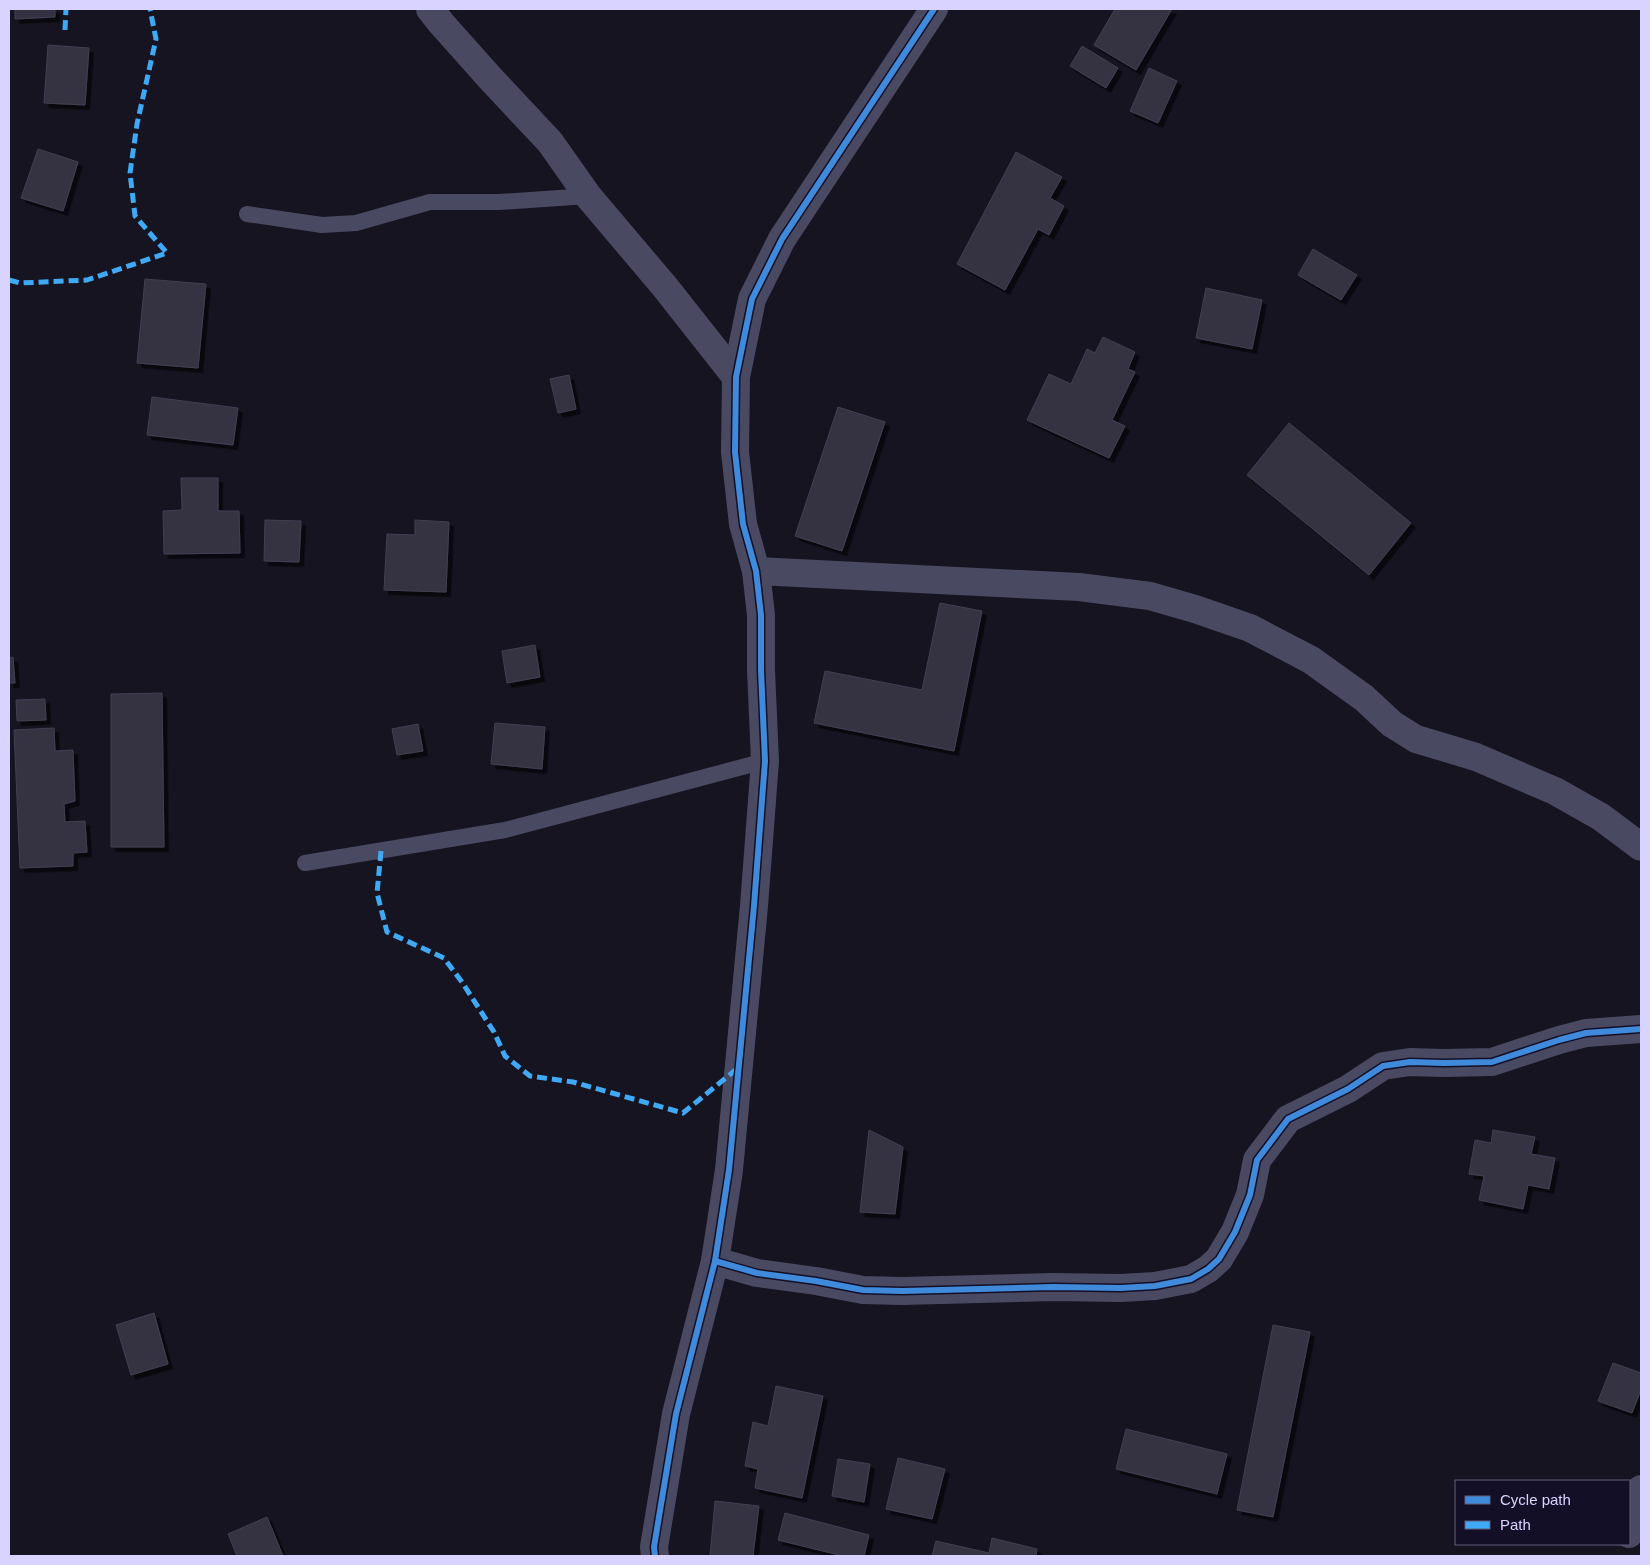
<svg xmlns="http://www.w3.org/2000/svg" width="1650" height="1565" viewBox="0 0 1650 1565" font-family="Arial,sans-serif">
<defs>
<filter id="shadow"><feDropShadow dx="4.5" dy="4.5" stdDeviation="0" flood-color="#0009"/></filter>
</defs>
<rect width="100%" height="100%" fill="#161421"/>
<g fill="#343243" stroke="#433f54" filter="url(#shadow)">
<polygon points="15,9 55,9 55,17 15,19"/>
<polygon points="1115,9 1172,9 1136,70 1094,45"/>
<polygon points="48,45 89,48 85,105 44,103"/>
<polygon points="1082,46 1118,68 1106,88 1070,66"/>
<polygon points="1149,68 1177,81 1158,123 1130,111"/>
<polygon points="38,149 78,162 63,211 21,198"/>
<polygon points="1016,152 1062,177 1050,198 1064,206 1049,235 1038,229 1005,290 957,264"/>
<polygon points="1313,249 1357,275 1341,300 1298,275"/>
<polygon points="145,279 206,284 198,368 137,363"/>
<polygon points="1206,288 1262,300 1252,349 1196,338"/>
<polygon points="1103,337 1135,352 1128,369 1135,372 1112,420 1125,426 1109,458 1027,420 1049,374 1071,384 1087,349 1095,353"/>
<polygon points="569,375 576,409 558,413 550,379"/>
<polygon points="152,397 238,408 233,445 147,435"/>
<polygon points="838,407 885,422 842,551 795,536"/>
<polygon points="1289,423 1411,523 1369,575 1247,475"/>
<polygon points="181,478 218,478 218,511 239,511 240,553 164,554 163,511 182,510"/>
<polygon points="265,520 301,521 299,562 264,561"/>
<polygon points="415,520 449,522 446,592 384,590 387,534 415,535"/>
<polygon points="940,603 982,611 954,751 814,723 825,671 922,690"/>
<polygon points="535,645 540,677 507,683 502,651"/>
<polygon points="13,657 15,683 9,683 9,658"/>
<polygon points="162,693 164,847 111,847 111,694"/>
<polygon points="45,699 46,720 17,721 16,700"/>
<polygon points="495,723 545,727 542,769 491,764"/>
<polygon points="418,724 423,751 397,755 392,729"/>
<polygon points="54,728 55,751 73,750 75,801 64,804 65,822 85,821 87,852 73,853 73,866 20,868 14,730"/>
<polygon points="869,1130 903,1147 895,1214 860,1212"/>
<polygon points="1493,1130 1535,1137 1531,1154 1555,1158 1549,1189 1528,1185 1523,1209 1479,1200 1484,1176 1469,1174 1475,1140 1491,1143"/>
<polygon points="154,1313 168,1364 131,1375 116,1325"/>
<polygon points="1273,1325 1310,1332 1273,1517 1237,1510"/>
<polygon points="1613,1363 1641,1373 1641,1390 1632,1413 1598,1401"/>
<polygon points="776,1386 823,1396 802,1498 755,1488 758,1469 745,1466 753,1422 768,1426"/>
<polygon points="1126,1429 1227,1454 1217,1494 1116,1469"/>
<polygon points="898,1458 945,1469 932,1519 886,1509"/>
<polygon points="838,1459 870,1464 864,1502 832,1496"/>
<polygon points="715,1501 759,1506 753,1556 710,1556"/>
<polygon points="785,1513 869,1535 864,1556 843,1556 778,1540"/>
<polygon points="267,1517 283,1556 237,1556 228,1534"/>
<polygon points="992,1538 1037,1549 1036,1556 932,1556 936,1541 989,1553"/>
</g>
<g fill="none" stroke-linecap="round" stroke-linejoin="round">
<g stroke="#4a4962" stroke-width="16">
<polyline points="247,214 322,225 356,223 430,202 499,202 588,196"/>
<polyline points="305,863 505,830 765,761"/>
</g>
<g stroke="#4a4962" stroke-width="28">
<polyline points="430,9 441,23 490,78 550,142 588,196 665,287 736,377"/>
<polyline points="756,571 1079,587 1150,596 1195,609 1250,628 1311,660 1364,698 1392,724 1416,739 1476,757 1555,791 1601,817 1641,847"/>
<polyline points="715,1261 757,1273 816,1281 863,1290 902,1291 1053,1287 1121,1288 1155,1286 1191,1279 1208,1269 1219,1259 1235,1232 1250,1195 1257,1160 1288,1119 1348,1089 1383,1066 1410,1062 1443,1063 1492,1062 1559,1040 1586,1033 1641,1029"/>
<polyline points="1629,1534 1641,1489"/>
<polyline points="655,1556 654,1547 676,1414 715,1261 729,1170 754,906 765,761 761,670 761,615 756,571 743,524 735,452 736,377 752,299 782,239 934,9"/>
</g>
<g stroke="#3fa9f5" stroke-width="5" stroke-dasharray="10 5" stroke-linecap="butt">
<polyline points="65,30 66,9"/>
<polyline points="9,280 20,283 87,280 167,253 135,216 130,173 137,124 156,39 150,9"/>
<polyline points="381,851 377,893 387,932 444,958 462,982 494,1032 505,1056 530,1076 573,1082 683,1113 738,1068"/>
</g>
<g stroke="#130f26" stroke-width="9">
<g id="cycleway">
<polyline points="715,1261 757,1273 816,1281 863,1290 902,1291 1053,1287 1121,1288 1155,1286 1191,1279 1208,1269 1219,1259 1235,1232 1250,1195 1257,1160 1288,1119 1348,1089 1383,1066 1410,1062 1443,1063 1492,1062 1559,1040 1586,1033 1641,1029"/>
<polyline points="655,1556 654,1547 676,1414 715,1261 729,1170 754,906 765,761 761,670 761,615 756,571 743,524 735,452 736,377 752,299 782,239 934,9"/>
</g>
</g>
<use href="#cycleway" stroke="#408adc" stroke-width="6"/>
</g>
<rect width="1650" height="1565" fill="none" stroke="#d9d4ff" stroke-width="20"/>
<rect x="1455" y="1480" width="175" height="65" fill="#130f26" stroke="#625e7d"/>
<rect x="1465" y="1496" width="25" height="8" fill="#408adc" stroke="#625e7d"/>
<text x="1500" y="1505" font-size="15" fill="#d9d4ff">Cycle path</text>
<rect x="1465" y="1521" width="25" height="8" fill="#3fa9f5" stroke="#625e7d"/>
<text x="1500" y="1530" font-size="15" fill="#d9d4ff">Path</text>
</svg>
